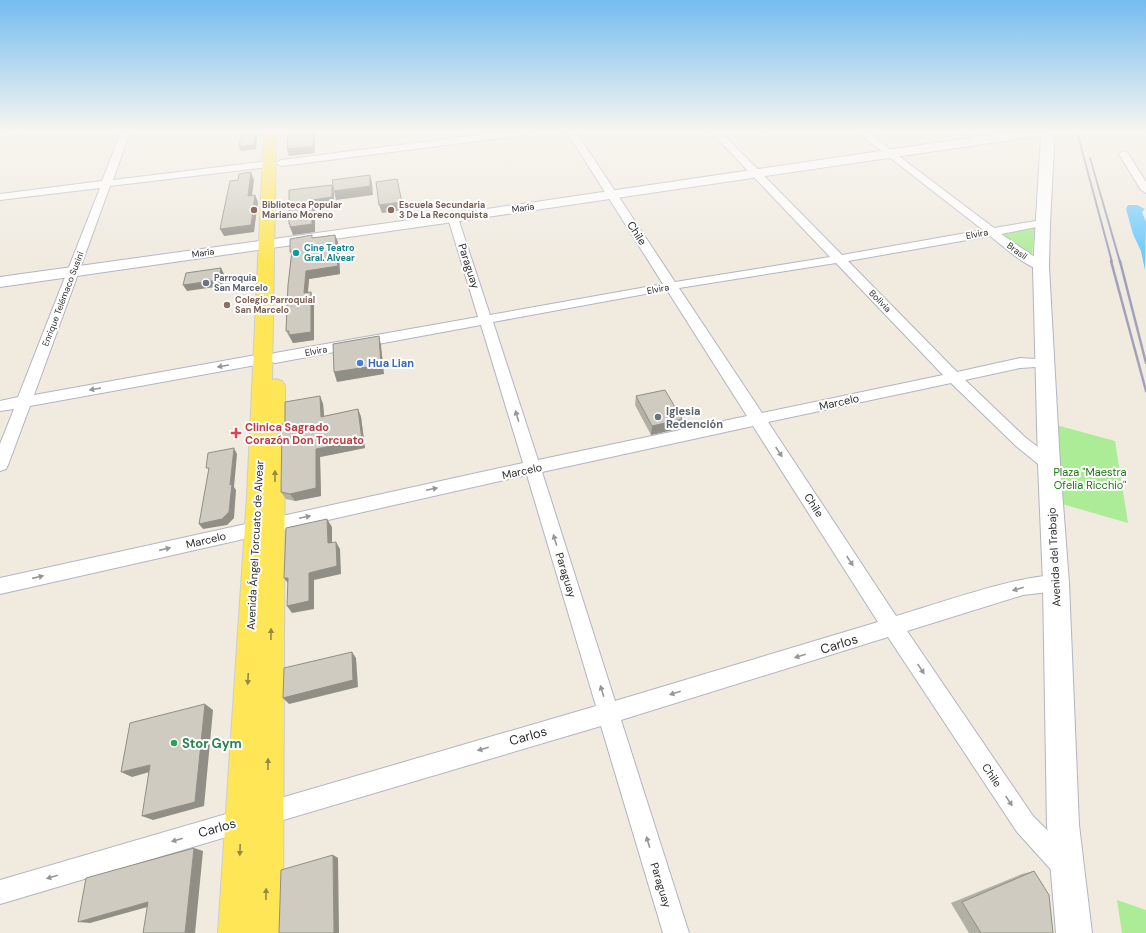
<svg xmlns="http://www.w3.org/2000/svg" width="1146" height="933" viewBox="0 0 1146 933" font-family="'DM Sans',sans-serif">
<rect width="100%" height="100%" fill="#f0eadf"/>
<g fill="#adec97">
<polygon points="1035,226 1032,254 996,232"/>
<polygon points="1056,425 1115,441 1128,523 1062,504"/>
<polygon points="1117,900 1146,910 1146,933 1122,933"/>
</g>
<polygon fill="#69c8fc" points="1128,205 1137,205 1145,209 1142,212 1146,222 1145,270 1141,251 1133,234 1126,209"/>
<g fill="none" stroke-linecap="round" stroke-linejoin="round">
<g stroke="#b3b4c2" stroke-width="2">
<g id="street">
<polygon points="0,132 19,132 15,135 0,137"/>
<polygon points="121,132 130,132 113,180 269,161 274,164 269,167 110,186 34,395 261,354 266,356 268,359 266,362 261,364 30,406 8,465 6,469 0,471 0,444 14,409 0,411 0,401 18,397 100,188 0,200 0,194 102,181"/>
<polygon points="501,132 530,132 526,135 281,166 276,163 281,160"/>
<path d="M567,132h9l99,150 155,-25 -119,-125h10l121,123 141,-25 -126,-98h10l127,96 48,-8 5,3 -5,3 -41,8 44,30 2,3 -2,3c-13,3 -44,-26 -55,-34l-142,25 109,111 63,-14 31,2 2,3 -2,3 -31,2 -55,12 61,58 29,22 2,4 -2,4 -6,2 -6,-2 -27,-22 -65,-63 -183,39 128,194c32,-9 141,-48 167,-39l2,6 -2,6 -7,2 -33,4 -116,36 126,185 40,40 3,9 -3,9 -9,3 -9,-3 -38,-42 -129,-195 -267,83 68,213h-26l-62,-207 -601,178v-24l596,-174 -69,-231 -527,119v-16l523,-115 -42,-138 -206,38 -5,-2 -2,-3 2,-3 5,-2 203,-36 -30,-99 5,-3 5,3 32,97 173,-31zM836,263l107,112 -181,38 -83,-125zM667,290l80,126 -209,44 -45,-138zM753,426l125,196 -263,79 -73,-229z"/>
<polygon points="964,132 975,132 986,141 981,144"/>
<polygon points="1124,151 1127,152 1146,182 1146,193 1141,190 1119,154"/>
</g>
</g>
<g stroke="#b3b4c2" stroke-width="2">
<polygon id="secondary" points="1009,132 1053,132 1054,147 1050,223 1049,267 1060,464 1069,583 1079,825 1092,933 1056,933 1047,825 1043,583 1038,464 1033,267 1041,137 1031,137 453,222 0,287 0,277 453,214"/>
</g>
<g stroke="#cdcdcd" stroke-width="2">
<polygon id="primary" points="264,132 276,132 272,380 275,379 282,381 285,386 283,933 218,933 247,496"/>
</g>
<use href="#street" fill="#fff" fill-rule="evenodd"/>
<use href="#secondary" fill="#fff" fill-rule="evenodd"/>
<use href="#primary" fill="#ffe656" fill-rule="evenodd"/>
<g stroke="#a1a2ba" stroke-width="2">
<polyline points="1077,132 1112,262"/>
<polyline points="1090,158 1120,262"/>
</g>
<g stroke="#a1a2ba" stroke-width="2.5">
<polyline points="1111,261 1146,391"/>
<polyline points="1120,261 1146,363"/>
</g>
</g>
<g fill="#b2afa5">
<polygon points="335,235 338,242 340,274 309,279 308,293 314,300 314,340 293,343 286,331 291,255 290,252 313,238"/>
<polygon points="320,396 323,404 324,416 358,409 361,417 365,448 320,457 321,496 295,501 286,499 281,492 285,424"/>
<polygon points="636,396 681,428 651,435 635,405"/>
<polygon points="1034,871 1053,933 969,933 951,903 1022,874"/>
</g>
<g fill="#918e86">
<polygon points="256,132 258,132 256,149 241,151 239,147"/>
<polygon points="313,132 315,132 315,153 289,156 287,149"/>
<polygon points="251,172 254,180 251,203 248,196"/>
<polygon points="370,175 372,183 373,195 336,200 334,191"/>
<polygon points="397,179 403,210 382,213 379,205"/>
<polygon points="332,185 334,193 334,205 315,208 315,232 293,235 290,227 312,200"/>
<polygon points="255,195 258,202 254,232 224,236 220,229"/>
<polygon points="335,235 338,242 340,274 309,279 307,301 304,293 306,271"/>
<polygon points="221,268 224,274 222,286 187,291 183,285"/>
<polygon points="311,292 314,300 314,340 293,343 289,335"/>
<polygon points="379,336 381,345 384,374 337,382 334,372"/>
<polygon points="320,396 323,404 325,425 321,417"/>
<polygon points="358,409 361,417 365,448 320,457 321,496 295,501 290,494 316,449"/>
<polygon points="682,419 681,428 651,435 652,426"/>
<polygon points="234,448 237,454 234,487 236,490 234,518 227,525 203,529 199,524 230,485"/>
<polygon points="327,519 332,527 332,551 328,543"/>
<polygon points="336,542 340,549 341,574 314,580 314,609 292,613 287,606 309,573"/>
<polygon points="284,578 288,578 290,586"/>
<polygon points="352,652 356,658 358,687 289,704 283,698"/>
<polygon points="205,704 213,710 204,806 153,820 142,816"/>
<polygon points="150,765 160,769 132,777 121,772"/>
<polygon points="194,848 203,851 195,933 185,933"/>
<polygon points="333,855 338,858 339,933 334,933"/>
<polygon points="148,902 158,904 90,923 78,922"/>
</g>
<g fill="#cfcbc0" stroke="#918e86">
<polygon points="241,132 256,132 254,145 239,147"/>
<polygon points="313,132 313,146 287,149 288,133 293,132"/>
<polygon points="251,172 248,196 255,195 251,225 220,229 230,181 238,180 239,174"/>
<polygon points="370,175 370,186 334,191 332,180"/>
<polygon points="397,179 402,202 379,205 376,182"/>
<polygon points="332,185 332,197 312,200 312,224 290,227 290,224 289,224 289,190"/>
<polygon points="312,235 312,238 335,235 338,266 306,271 304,293 311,292 311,332 289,335 289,331 286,331 288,285 292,251 290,252 290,239"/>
<polygon points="221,268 219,280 183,285 186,273"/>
<polygon points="379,336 381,365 334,372 333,344"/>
<polygon points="665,390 682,419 652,426 636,396"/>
<polygon points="320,396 321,417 358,409 362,440 316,449 316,488 290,494 281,492 282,424 285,424 285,402"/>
<polygon points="234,448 230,485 232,484 229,512 222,519 199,524 209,468 206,468 208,453"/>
<polygon points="327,519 328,543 336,542 337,566 309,573 309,601 287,606 288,578 284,578 286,528"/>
<polygon points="352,652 353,680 283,698 284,668"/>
<polygon points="205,704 195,802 142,816 150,765 121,772 130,723"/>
<polygon points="194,848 185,933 143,933 148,902 78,922 86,878"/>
<polygon points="333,855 334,933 279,933 281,870"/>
<polygon points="1034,871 1049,895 1053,933 981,933 962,902"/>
</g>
<defs><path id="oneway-solid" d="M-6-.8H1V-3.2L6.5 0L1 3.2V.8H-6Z"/></defs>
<g fill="#969696">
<use href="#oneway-solid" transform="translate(223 366) rotate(170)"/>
<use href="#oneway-solid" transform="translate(95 389) rotate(170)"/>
<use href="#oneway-solid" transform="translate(517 416) rotate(-107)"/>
<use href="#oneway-solid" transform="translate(779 452) rotate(57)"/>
<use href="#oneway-solid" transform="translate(432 489) rotate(-12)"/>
<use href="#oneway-solid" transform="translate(305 517) rotate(-12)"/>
<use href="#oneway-solid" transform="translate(555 540) rotate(-107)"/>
<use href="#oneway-solid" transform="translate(165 549) rotate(-13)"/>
<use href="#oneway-solid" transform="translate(850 561) rotate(57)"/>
<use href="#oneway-solid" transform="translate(38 577) rotate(-13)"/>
<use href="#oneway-solid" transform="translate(1018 589) rotate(164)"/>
<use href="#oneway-solid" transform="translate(800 656) rotate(163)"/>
<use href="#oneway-solid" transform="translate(921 669) rotate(56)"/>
<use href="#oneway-solid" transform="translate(602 691) rotate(-107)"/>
<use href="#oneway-solid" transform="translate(675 693) rotate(163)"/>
<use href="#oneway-solid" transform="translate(483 749) rotate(164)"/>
<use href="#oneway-solid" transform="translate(1009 801) rotate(56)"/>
<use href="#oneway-solid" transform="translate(177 840) rotate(164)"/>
<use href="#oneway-solid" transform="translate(648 842) rotate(-107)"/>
<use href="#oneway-solid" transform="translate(52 877) rotate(164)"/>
</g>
<g fill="#968a42">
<use href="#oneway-solid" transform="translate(275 476) rotate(-90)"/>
<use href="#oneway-solid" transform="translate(271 634) rotate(-89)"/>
<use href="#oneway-solid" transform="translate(248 679) rotate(93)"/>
<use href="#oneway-solid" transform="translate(268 764) rotate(-89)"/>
<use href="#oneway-solid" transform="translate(240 850) rotate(92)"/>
<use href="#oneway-solid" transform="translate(266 894) rotate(-89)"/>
</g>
<linearGradient id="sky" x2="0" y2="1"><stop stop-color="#75bcf0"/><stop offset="0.5" stop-color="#f8f6f1"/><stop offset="1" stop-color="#f8f6f1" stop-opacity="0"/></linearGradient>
<rect width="1146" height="263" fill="url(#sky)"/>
<g fill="#8d6e63" stroke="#fff" stroke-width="1.5">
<circle cx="254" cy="210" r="4"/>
<circle cx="391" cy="210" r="4"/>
<circle cx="227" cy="305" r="4"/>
</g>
<circle fill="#0f9aa8" stroke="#fff" stroke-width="1.5" cx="296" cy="253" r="4"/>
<g fill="#6b7280" stroke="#fff" stroke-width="1.5">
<circle cx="206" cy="283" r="4"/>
<circle cx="658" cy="417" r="4"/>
</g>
<circle fill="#3f7fe0" stroke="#fff" stroke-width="1.5" cx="360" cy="363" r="4"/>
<path fill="#e0444e" stroke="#fff" stroke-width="1.5" d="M234 427h4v4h4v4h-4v4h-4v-4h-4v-4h4z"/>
<circle fill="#2e9e5b" stroke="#fff" stroke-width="1.5" cx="174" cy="743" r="4"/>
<g text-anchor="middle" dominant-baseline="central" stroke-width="4" stroke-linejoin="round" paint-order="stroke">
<g font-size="9" font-weight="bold" fill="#785e54" stroke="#fff" text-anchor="start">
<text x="262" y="205">Biblioteca Popular<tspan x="262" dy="10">Mariano Moreno</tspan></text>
<text x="399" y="205">Escuela Secundaria<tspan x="399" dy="10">3 De La Reconquista</tspan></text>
<text x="235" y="300">Colegio Parroquial<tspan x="235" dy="10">San Marcelo</tspan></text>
</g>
<g font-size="9" fill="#2e2e2e" stroke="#fff">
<text transform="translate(523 208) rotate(-8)">María</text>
<text transform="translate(977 234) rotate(-10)">Elvira</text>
<text transform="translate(1017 251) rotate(36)">Brasil</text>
<text transform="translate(203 253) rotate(-8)">María</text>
<text transform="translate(658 289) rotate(-10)">Elvira</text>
<text transform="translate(63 299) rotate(-69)">Enrique Telémaco Susini</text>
<text transform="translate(880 301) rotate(46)">Bolivia</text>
<text transform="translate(316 351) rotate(-10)">Elvira</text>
</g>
<g font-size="9" font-weight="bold" fill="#0d838f" stroke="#fff" text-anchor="start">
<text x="304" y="248">Cine Teatro<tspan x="304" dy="10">Gral. Alvear</tspan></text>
</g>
<g font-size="9" font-weight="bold" fill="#5b616d" stroke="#fff" text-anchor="start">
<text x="214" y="278">Parroquia<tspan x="214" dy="10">San Marcelo</tspan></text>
</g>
<g font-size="11" fill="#2e2e2e" stroke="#fff">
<text transform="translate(637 233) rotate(57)">Chile</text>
<text transform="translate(469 266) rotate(72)">Paraguay</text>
<text transform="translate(839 402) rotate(-12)">Marcelo</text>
<text transform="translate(522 471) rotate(-12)">Marcelo</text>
<text transform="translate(814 505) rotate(57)">Chile</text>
<text transform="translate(206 540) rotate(-13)">Marcelo</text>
<text transform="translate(255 545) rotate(-87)">Avenida Ángel Torcuato de Alvear</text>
<text transform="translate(1054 557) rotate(-93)">Avenida del Trabajo</text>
<text transform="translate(566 575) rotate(73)">Paraguay</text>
<text transform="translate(992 775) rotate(56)">Chile</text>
<text transform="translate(661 885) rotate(73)">Paraguay</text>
</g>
<g font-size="11" font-weight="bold" fill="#366cbe" stroke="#fff" text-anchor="start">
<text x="368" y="363">Hua Lian</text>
</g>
<g font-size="11" font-weight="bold" fill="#5b616d" stroke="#fff" text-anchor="start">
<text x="666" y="411">Iglesia<tspan x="666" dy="13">Redención</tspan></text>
</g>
<g font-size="11" font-weight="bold" fill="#be3a42" stroke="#fff" text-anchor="start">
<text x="245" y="427">Clinica Sagrado<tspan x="245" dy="13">Corazón Don Torcuato</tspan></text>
</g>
<g font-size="11" fill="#1f7613" stroke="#fff">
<text x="1090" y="472">Plaza "Maestra<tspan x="1090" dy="13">Ofelia Ricchio"</tspan></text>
</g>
<g font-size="13" fill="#2e2e2e" stroke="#fff">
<text transform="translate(839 644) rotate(-17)">Carlos</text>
<text transform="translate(528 736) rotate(-16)">Carlos</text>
<text transform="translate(217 828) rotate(-16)">Carlos</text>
</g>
<g font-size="13" font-weight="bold" fill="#27864d" stroke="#fff" text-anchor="start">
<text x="182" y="743">Stor Gym</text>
</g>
</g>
</svg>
